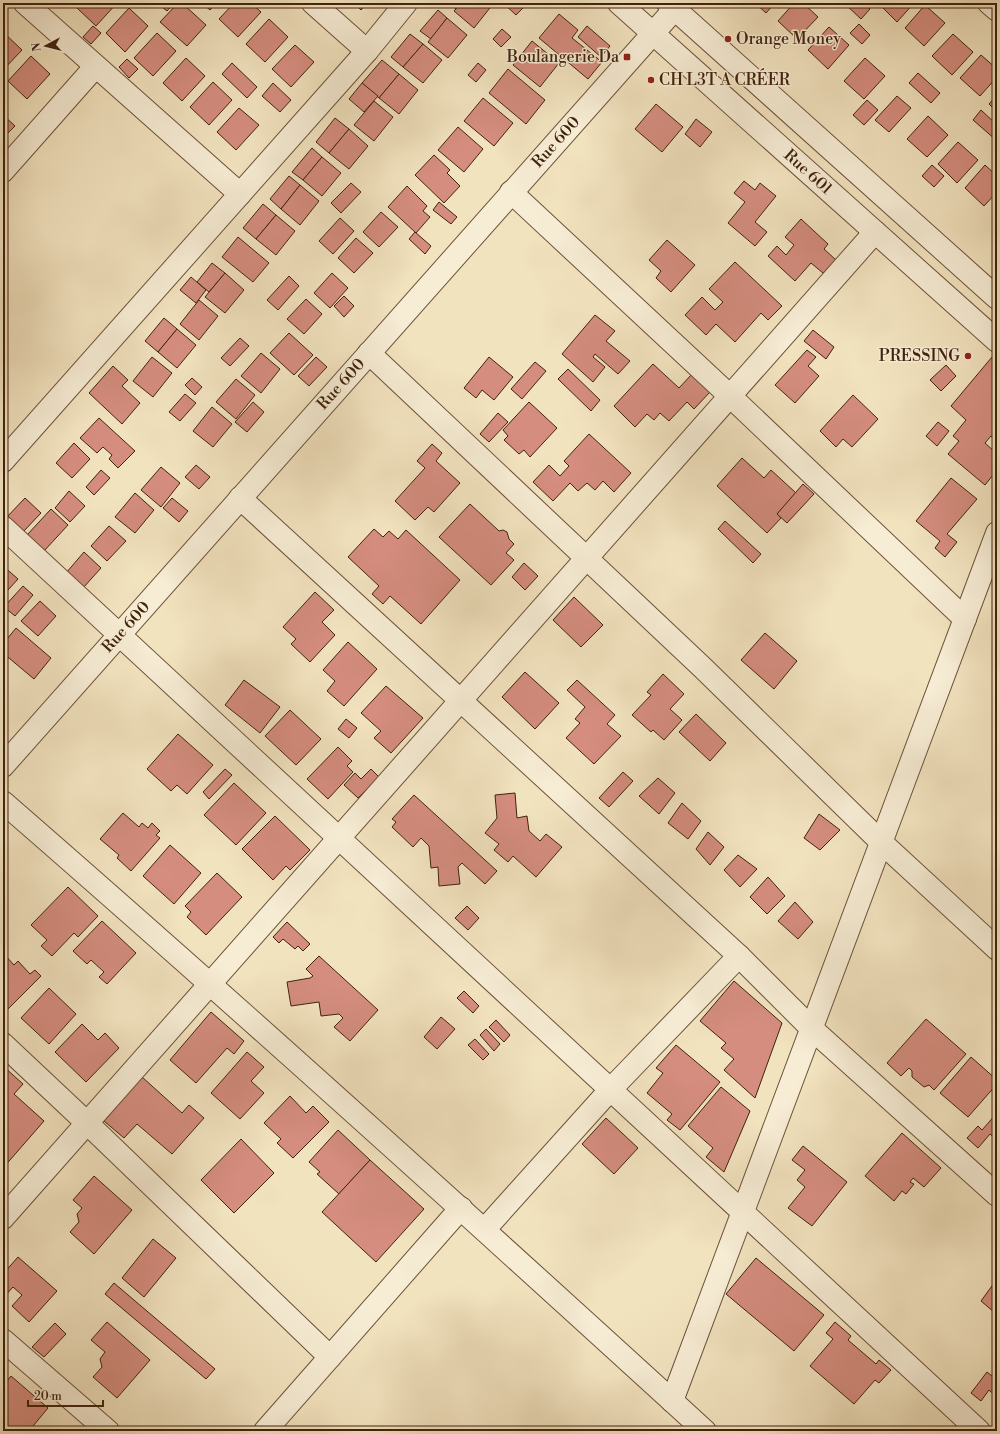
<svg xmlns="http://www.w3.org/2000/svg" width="1000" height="1434" viewBox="0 0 1000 1434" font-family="'Libre Bodoni',serif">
<rect width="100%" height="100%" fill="#f2e3bf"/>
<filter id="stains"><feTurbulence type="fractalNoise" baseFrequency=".005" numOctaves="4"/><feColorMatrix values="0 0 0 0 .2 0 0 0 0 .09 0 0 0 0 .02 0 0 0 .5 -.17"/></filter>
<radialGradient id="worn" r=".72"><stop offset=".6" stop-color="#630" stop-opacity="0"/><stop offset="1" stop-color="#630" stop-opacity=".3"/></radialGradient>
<g fill="#d58d7f" stroke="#41220d">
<polygon points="81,3 117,3 96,26 77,8"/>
<polygon points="157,3 174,3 167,11"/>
<polygon points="178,3 182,3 206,25 187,46 160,22"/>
<polygon points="202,3 216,3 210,10"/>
<polygon points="234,3 251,3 261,12 238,37 219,19"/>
<polygon points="354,3 367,3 361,10"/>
<polygon points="449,3 461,3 456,9"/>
<polygon points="461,3 491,3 493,4 474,28 454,11"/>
<polygon points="503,3 528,3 516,15"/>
<polygon points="755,3 775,3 766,13"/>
<polygon points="794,3 803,3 818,17 797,39 778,21"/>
<polygon points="844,3 863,3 870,9 861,19"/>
<polygon points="878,3 914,3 897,22"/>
<polygon points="925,5 945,23 924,46 905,28"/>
<polygon points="129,8 148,26 125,52 106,33"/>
<polygon points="438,10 447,18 431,39 420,31"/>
<polygon points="559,14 578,30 572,38 602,62 588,79 539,38"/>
<polygon points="447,18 467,35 448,58 428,42"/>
<polygon points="269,19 288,37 265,62 246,44"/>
<polygon points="859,24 870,35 862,44 850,33"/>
<polygon points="93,26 101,33 91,44 83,37"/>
<polygon points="587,26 610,46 601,57 578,37"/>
<polygon points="829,27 849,45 828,69 808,50"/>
<polygon points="502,29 511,37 501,47 493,39"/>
<polygon points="3,32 22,50 3,70"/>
<polygon points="157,33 176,51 153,76 134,58"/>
<polygon points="410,34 423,44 403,67 391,57"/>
<polygon points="953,34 973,52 952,75 932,56"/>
<polygon points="532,41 559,63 540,87 513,65"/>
<polygon points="423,44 442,60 423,83 403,67"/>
<polygon points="295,45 314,62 291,87 272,69"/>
<polygon points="981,55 997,69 997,77 980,96 960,78"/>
<polygon points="31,56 50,74 27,99 8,81"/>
<polygon points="186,58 205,76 182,101 163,83"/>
<polygon points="865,58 885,76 864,99 844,81"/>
<polygon points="127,59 138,69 129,78 119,67"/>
<polygon points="382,60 399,74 379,98 362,83"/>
<polygon points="232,63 257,87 247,98 222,74"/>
<polygon points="478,63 486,70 476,82 468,75"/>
<polygon points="508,69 545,100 526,124 489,93"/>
<polygon points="918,73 940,93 931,103 909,83"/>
<polygon points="399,74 418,90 399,114 379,98"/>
<polygon points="213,82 232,100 209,125 190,107"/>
<polygon points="273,83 291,100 280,112 262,96"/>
<polygon points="362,83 378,96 364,112 349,99"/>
<polygon points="997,95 997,112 989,104"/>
<polygon points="897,96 911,108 889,132 875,120"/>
<polygon points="483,98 513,123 494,146 464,121"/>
<polygon points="867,100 878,110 864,125 853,115"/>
<polygon points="374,101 393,117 374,141 354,125"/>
<polygon points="656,104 683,127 662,152 635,129"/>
<polygon points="239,108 259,125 236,150 217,132"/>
<polygon points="981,110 997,125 996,140 973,120"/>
<polygon points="3,115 15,126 3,138"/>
<polygon points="928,116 948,135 927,157 907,139"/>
<polygon points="335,118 349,129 329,153 316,142"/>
<polygon points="696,119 712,132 700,147 685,134"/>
<polygon points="458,127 483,149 464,172 438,150"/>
<polygon points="349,129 368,146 349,169 329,153"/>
<polygon points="958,142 978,160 957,183 938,164"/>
<polygon points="312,148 322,157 303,180 292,172"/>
<polygon points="434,155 450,170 447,173 460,186 444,203 415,175"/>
<polygon points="322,157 341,173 322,196 303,180"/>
<polygon points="932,165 944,176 934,187 922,176"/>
<polygon points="985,165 997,176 997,192 984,206 965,188"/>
<polygon points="289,176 300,185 281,209 270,199"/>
<polygon points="744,181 755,190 760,183 776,196 755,222 767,232 755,246 728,223 745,202 734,193"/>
<polygon points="351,183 361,192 341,213 331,203"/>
<polygon points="300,185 319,201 300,225 281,209"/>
<polygon points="407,186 427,206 423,211 430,217 416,233 388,207"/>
<polygon points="439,202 457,217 451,224 433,210"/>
<polygon points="263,204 276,215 256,239 243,228"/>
<polygon points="381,212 398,227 379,247 363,232"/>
<polygon points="276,215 295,231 276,255 256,239"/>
<polygon points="340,218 354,231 333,254 319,241"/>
<polygon points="801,219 828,244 824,249 836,260 823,273 811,263 795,281 768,256 777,246 786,255 794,245 785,237"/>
<polygon points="415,232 431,246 425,254 409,239"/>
<polygon points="238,237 269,263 253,282 222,257"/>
<polygon points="356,238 373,253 354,273 338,258"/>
<polygon points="667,240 695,265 671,292 656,278 661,271 649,260"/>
<polygon points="735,262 782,306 768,320 761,313 735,342 716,324 706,335 685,315 702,297 715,310 723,302 709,289"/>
<polygon points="212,263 225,273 209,292 197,282"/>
<polygon points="225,273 244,290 225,313 205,297"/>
<polygon points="332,273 348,288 330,308 314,293"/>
<polygon points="289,276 299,286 278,310 267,300"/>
<polygon points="191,277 206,290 196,303 180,290"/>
<polygon points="344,296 354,306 344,317 334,306"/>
<polygon points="306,299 322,314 304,334 287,319"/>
<polygon points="199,300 218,316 199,340 180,324"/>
<polygon points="595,315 615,331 606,341 630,361 618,374 595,354 593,357 605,367 593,382 562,354"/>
<polygon points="164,318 177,329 158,352 145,341"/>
<polygon points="177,329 196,345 177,368 158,352"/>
<polygon points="813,330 834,347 826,359 804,341"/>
<polygon points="289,333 313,355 294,375 270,353"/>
<polygon points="240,338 249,346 230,366 221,358"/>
<polygon points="807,350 816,357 808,366 819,376 795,403 775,385"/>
<polygon points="261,353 280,369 261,393 241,376"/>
<polygon points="152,357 172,373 153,397 133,381"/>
<polygon points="316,357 327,367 309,386 298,376"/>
<polygon points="489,357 513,377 494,400 482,390 476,398 464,388"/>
<polygon points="992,357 997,361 997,441 991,436 985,443 997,454 997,470 985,485 948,454 959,441 953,436 966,420 951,406"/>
<polygon points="535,362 546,371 522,399 511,389"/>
<polygon points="653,364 679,388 692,374 710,392 694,409 687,402 669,421 660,413 654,420 647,414 635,427 614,406"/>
<polygon points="946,365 956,376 941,391 930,380"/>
<polygon points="113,366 128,380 122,386 140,403 122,424 89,393"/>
<polygon points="568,369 600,400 591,411 558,379"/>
<polygon points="192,378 202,387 195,395 185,385"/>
<polygon points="236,379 255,395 236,419 216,402"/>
<polygon points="185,394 196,403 180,421 169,412"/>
<polygon points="853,395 878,419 852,447 843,439 836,447 820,431"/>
<polygon points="253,402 264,412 247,432 235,422"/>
<polygon points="529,402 557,428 530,457 524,450 519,454 504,440 508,436 503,430"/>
<polygon points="212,407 232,424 213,447 193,431"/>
<polygon points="498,413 508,422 489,442 480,434"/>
<polygon points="99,418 135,451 118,468 109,459 112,455 103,447 97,453 80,438"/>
<polygon points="938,422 949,431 937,446 926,436"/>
<polygon points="589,434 631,473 614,492 603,481 595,490 587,483 578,491 570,483 553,501 533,482 549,465 560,476 569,466 564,461"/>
<polygon points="74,443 90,459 72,478 56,463"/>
<polygon points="432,444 442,453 436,461 460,483 434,512 428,507 415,520 395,501 425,468 417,461"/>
<polygon points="742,458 764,478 771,470 796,493 777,514 781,518 767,533 717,486"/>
<polygon points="196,465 210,477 199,489 185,477"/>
<polygon points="161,467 180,483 161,507 141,490"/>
<polygon points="101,470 110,478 94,495 86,487"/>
<polygon points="951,478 977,499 947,534 957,542 945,557 935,548 940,541 916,521"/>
<polygon points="803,484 814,494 787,523 777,514"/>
<polygon points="69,491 85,506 70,522 55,508"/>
<polygon points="135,493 154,510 135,533 115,517"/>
<polygon points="25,498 41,513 22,533 6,518"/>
<polygon points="172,498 188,511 179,522 163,508"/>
<polygon points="470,504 499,531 503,530 507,532 509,539 514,544 506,553 514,560 491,585 439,537"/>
<polygon points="51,509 68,525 44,551 27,535"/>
<polygon points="725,521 761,554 753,563 718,529"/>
<polygon points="109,526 126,541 107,561 91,546"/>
<polygon points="374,529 383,537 389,531 398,539 406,530 460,580 421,624 390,596 383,604 372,594 379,586 348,557"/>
<polygon points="84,552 101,568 83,588 66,573"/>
<polygon points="524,563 538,576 525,590 512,577"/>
<polygon points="3,566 18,579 8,590 3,586"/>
<polygon points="23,586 33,595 15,616 4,607"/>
<polygon points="315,592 334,610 322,622 335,635 310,662 291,644 296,639 283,627"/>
<polygon points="574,597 603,625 581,647 553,620"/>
<polygon points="40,601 56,616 38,636 21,621"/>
<polygon points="16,628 51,658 34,679 3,653 3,644"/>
<polygon points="765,633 797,661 774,689 741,660"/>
<polygon points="348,642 377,669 344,706 327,691 335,681 323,670"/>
<polygon points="3,669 8,674 3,680"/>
<polygon points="525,672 559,703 535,729 502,697"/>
<polygon points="663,674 684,694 670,709 682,720 664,740 653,730 651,732 632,715 651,695 647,692"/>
<polygon points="244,680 280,707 260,733 225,705"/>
<polygon points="577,680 615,715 607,724 621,736 594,764 566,738 580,723 575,719 585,707 567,690"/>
<polygon points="386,686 423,718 391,753 374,738 381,731 361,713"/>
<polygon points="290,710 321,739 296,765 265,736"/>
<polygon points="696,714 726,743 710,761 679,732"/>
<polygon points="346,719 357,728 349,738 338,729"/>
<polygon points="178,734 213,765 187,794 177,785 171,791 147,769"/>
<polygon points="338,747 352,761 347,766 353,772 328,799 307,779"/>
<polygon points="225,769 232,775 209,799 203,792"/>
<polygon points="371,769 379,777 358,798 344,785 355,773 361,779"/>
<polygon points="623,772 633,781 609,807 599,798"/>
<polygon points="658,778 675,793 659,814 639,796"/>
<polygon points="234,783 266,813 236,845 204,815"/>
<polygon points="515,793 517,818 527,816 529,831 540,841 546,834 562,847 536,877 513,856 508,862 494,850 499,844 485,833 497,818 495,795"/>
<polygon points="414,795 497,871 485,884 462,863 458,867 460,884 439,886 438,867 431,868 429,846 421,838 413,847 392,827 396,822 392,819"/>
<polygon points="682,803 701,821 688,839 668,823"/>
<polygon points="123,813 139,827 142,823 148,828 152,823 160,831 156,835 160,838 131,871 117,858 119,855 100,839"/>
<polygon points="819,814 840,830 820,850 804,838"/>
<polygon points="275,816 310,850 290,870 286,866 273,880 242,849"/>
<polygon points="708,832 724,847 710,865 696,849"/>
<polygon points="170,845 201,873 174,904 143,876"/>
<polygon points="738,855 757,869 740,887 724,870"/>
<polygon points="217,873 242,897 206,935 187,917 191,912 185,906"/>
<polygon points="768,877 785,896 767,914 750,897"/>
<polygon points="68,887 98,916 78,937 74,933 52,956 41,946 47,940 31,925"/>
<polygon points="795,902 813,922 798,939 778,921"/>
<polygon points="467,906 479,918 468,930 455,918"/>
<polygon points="102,921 136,953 107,984 99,977 104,972 91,960 87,964 73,951"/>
<polygon points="287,922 310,944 303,951 298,946 295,949 283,939 279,943 273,937"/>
<polygon points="4,954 14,965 18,961 30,974 35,970 41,976 7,1010 3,1006"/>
<polygon points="319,956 378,1010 350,1041 334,1027 343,1018 339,1014 321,1016 319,1002 291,1006 287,982 310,978 313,976 306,969"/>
<polygon points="734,981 782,1023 755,1098 724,1070 734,1059 721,1048 726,1043 700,1021"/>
<polygon points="49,988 76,1014 49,1044 21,1018"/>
<polygon points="464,991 479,1006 473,1013 457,998"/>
<polygon points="211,1012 244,1041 234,1054 227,1048 196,1083 170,1060"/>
<polygon points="441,1017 455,1029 437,1049 424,1037"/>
<polygon points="926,1019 966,1054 934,1090 929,1085 924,1087 912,1077 912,1071 909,1068 901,1076 887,1063"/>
<polygon points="496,1020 510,1035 504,1042 489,1027"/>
<polygon points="82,1024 98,1040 105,1033 119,1048 86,1082 55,1052"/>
<polygon points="486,1029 500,1044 494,1051 480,1035"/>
<polygon points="475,1039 489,1054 483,1060 468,1045"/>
<polygon points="676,1045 720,1082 680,1130 667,1120 672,1114 647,1093 663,1073 656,1068"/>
<polygon points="247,1052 264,1067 251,1081 264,1093 240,1119 211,1093"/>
<polygon points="971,1057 997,1080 997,1084 968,1117 940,1093"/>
<polygon points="3,1066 23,1084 14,1094 44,1121 3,1168 3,1105 7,1100 3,1097"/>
<polygon points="142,1077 182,1113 189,1105 204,1118 172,1154 137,1124 124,1138 104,1121"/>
<polygon points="721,1087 750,1111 724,1172 706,1157 713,1148 688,1126"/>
<polygon points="290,1096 306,1113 313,1106 329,1122 293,1158 277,1143 281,1139 264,1123"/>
<polygon points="997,1113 997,1140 990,1134 978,1148 967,1138 978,1126 982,1130"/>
<polygon points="606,1118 638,1148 614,1174 582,1144"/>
<polygon points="338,1130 370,1160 339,1194 317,1174 320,1172 309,1162"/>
<polygon points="902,1133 941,1168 924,1187 913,1178 910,1182 914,1184 906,1194 902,1191 894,1201 865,1176"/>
<polygon points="241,1139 274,1173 234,1213 201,1180"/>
<polygon points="803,1146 847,1182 812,1226 788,1208 805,1187 797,1180 805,1170 792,1160"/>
<polygon points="370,1160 424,1209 376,1262 322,1212"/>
<polygon points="94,1176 132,1210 94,1254 70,1232 79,1222 77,1214 82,1208 73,1200"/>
<polygon points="153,1239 176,1258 144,1297 122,1278"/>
<polygon points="18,1257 57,1291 29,1322 12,1306 22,1295 13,1287 3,1298 3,1274"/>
<polygon points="756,1258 824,1315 794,1351 726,1294"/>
<polygon points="997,1279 997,1311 995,1313 981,1301"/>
<polygon points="114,1283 215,1369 206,1379 105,1294"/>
<polygon points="107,1322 150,1360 117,1398 93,1377 102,1367 100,1359 105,1352 91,1340"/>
<polygon points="835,1322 851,1336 848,1340 876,1364 879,1360 891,1370 879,1383 875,1380 854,1404 810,1366 833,1339 826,1333"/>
<polygon points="55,1323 66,1334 44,1357 32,1347"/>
<polygon points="987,1372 997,1380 997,1397 989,1390 981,1401 971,1393"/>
<polygon points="11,1376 48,1408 29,1431 9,1431 3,1426 3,1386"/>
</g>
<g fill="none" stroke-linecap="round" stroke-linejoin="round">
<g stroke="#6d523a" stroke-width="24">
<g id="minor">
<polyline points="25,3 240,194"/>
<polyline points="313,3 367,51"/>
<polyline points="619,3 997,341"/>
<polyline points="668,3 997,298"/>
<polyline points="989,3 997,10"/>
<polyline points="3,171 95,67"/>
<polyline points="511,192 730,396 965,619"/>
<polyline points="369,353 703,668 881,842 997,949"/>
<polyline points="3,461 367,51 406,3"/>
<polyline points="240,498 739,956 812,1029 997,1195"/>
<polyline points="3,527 979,1431"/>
<polyline points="3,766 680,3"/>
<path d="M3,802c237,206 470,417 702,629"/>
<polyline points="3,1044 87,1123 330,1357"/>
<polyline points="3,1218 875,232"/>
<polyline points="485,1229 610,1090 739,956"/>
<polyline points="3,1340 108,1431"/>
<polyline points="672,1401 997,533"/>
<polyline points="265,1431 461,1208"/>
</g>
</g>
<use href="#minor" stroke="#f7edd5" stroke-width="22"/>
</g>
<g fill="#8f2418" stroke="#f7edd5" stroke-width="1.5">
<circle cx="728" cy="39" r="4"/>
<rect x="623" y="53" width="8" height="8" rx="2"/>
<circle cx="651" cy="80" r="4"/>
<circle cx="968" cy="356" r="4"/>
</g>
<g text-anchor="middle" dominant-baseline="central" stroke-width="3" stroke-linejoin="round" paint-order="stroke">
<g font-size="16" fill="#41220d" stroke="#f7edd5" text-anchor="start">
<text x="736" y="39">Orange Money</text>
<text x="619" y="57" text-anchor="end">Boulangerie Da</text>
<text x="659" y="80">CH L3T A CRÉER</text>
<text x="960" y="356" text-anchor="end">PRESSING</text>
</g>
<g font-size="16" fill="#41220d" stroke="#f7edd5">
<text transform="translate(556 142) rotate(-48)">Rue 600</text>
<text transform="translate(808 172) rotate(42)">Rue 601</text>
<text transform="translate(341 384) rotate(-48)">Rue 600</text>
<text transform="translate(126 627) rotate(-48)">Rue 600</text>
</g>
</g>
<rect width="1000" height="1434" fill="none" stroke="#f2e3bf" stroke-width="16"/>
<rect x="4" y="4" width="992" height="1426" fill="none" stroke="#41220d" stroke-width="2"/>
<rect x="8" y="8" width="984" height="1418" fill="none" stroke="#41220d"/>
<g transform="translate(46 46) rotate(263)" stroke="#f7edd5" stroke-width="3" paint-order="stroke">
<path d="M0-3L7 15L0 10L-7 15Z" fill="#41220d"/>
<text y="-6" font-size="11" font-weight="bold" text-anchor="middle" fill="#41220d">N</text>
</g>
<path d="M28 1400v6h75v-6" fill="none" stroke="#41220d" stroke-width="2"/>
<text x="34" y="1400" font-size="12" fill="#41220d" stroke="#f7edd5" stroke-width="3" paint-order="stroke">20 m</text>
<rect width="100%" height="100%" filter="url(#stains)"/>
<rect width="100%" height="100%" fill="url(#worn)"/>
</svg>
